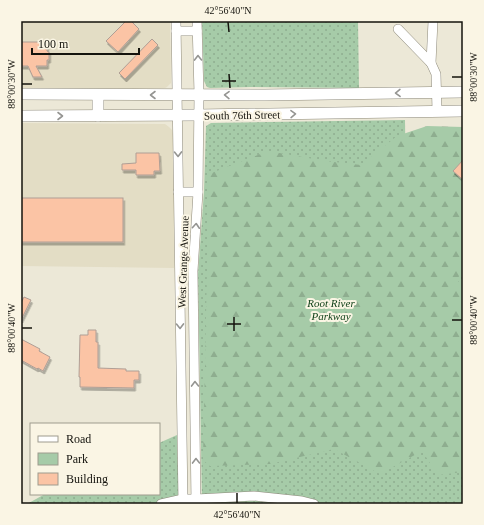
<svg xmlns="http://www.w3.org/2000/svg" width="484" height="525" viewBox="0 0 484 525" font-family="Georgia,serif">
<defs>
<pattern id="green-dots" width="8" height="8" patternUnits="userSpaceOnUse"><rect width="8" height="8" fill="#a6cba8"/><path d="M2 2h.1M6 6h.1" fill="none" stroke="#8ead8f" stroke-width="1.8" stroke-linecap="round"/></pattern>
<pattern id="forest-firs" width="22" height="20" patternUnits="userSpaceOnUse"><rect width="22" height="20" fill="#a6cba8"/><path d="M5 1l3.5 6h-7zM16 11l3.5 6h-7z" fill="#8ead8f"/></pattern>
<filter id="shadow"><feDropShadow dx="1.5" dy="3" stdDeviation="0" flood-color="#0004"/></filter>
</defs>
<rect width="100%" height="100%" fill="#ece8d7"/>
<g fill="#e3ddc5">
<polygon points="21,21 170,21 171,83 167,87 165,88 101,89 21,89"/>
<polygon points="21,123 159,124 165,124 169,127 172,130 173,134 175,207 174,268 21,266"/>
</g>
<g fill="url(#green-dots)">
<polygon points="202,21 358,21 359,88 251,87 210,88 207,87 204,81"/>
<polygon points="405,120 406,191 463,251 463,504 202,504 198,274 204,191 206,126 211,123"/>
<polygon points="177,435 179,504 27,504 45,494 159,494 159,443"/>
</g>
<polygon fill="url(#forest-firs)" points="427,126 463,127 463,273 456,279 463,286 463,472 438,475 422,451 380,474 334,449 270,464 210,466 203,460 209,174 268,151 325,161 361,165 397,136"/>
<g fill="#fbc4a5" stroke="#af9e95" filter="url(#shadow)">
<polygon points="126,21 131,21 139,29 118,52 106,41"/>
<polygon points="152,39 158,45 125,79 119,73"/>
<polygon points="21,42 47,42 47,51 49,52 49,60 47,60 47,66 36,66 42,77 33,77 28,66 21,66"/>
<polygon points="136,153 159,153 160,171 154,171 154,175 136,175 136,170 122,170 122,164 136,163"/>
<polygon points="463,160 463,180 453,171"/>
<rect x="21" y="198" width="102" height="44"/>
<polygon points="24,297 31,300 21,320 21,303"/>
<polygon points="88,330 96,330 96,342 98,342 98,368 126,369 126,371 139,371 139,380 134,380 134,388 80,387 80,377 79,377 80,335 88,335"/>
<polygon points="21,339 40,349 39,351 50,357 43,371 38,368 37,369 21,360"/>
</g>
<g fill="none" stroke-linecap="round" stroke-linejoin="round">
<g stroke="#8e8a7b" stroke-width="10">
<g id="minor">
<polyline points="176,21 183,504"/>
<polyline points="433,21 431,63 436,74 437,111"/>
<polyline points="398,29 431,63"/>
<polyline points="176,31 197,31"/>
<polyline points="178,192 198,192"/>
<polyline points="161,504 183,499 196,499 254,496 302,501 314,504"/>
<polyline points="196,504 193,271 198,192 199,94 197,21"/>
</g>
</g>
<g stroke="#8e8a7b" stroke-width="12">
<g id="major">
<polyline points="21,94 265,95 463,92"/>
<polyline points="21,116 198,115 463,111"/>
<polyline points="98,116 98,95"/>
</g>
</g>
<use href="#minor" stroke="#fff" stroke-width="9"/>
<use href="#major" stroke="#fff" stroke-width="11"/>
</g>
<defs><path id="oneway-chevron" d="M-2-3.5L2.5 0L-2 3.5" fill="none" stroke-width="1.6" stroke-linecap="round" stroke-linejoin="round"/></defs>
<g stroke="#959592">
<use href="#oneway-chevron" transform="translate(198 58) rotate(-91)"/>
<use href="#oneway-chevron" transform="translate(398 93) rotate(179)"/>
<use href="#oneway-chevron" transform="translate(153 95) rotate(180)"/>
<use href="#oneway-chevron" transform="translate(227 95) rotate(-179)"/>
<use href="#oneway-chevron" transform="translate(293 114) rotate(-1)"/>
<use href="#oneway-chevron" transform="translate(60 116)"/>
<use href="#oneway-chevron" transform="translate(178 154) rotate(89)"/>
<use href="#oneway-chevron" transform="translate(196 226) rotate(-86)"/>
<use href="#oneway-chevron" transform="translate(180 326) rotate(89)"/>
<use href="#oneway-chevron" transform="translate(195 384) rotate(-91)"/>
<use href="#oneway-chevron" transform="translate(196 461) rotate(-91)"/>
</g>
<path fill="none" stroke="#14130d" stroke-width="1.5" d="M228,22l1,10M229,74l1,14M452,77h10M222,81h14M22,84h10M234,317v14M452,320h10M227,324h14M22,328h10M237,493v10"/>
<g text-anchor="middle" dominant-baseline="central" stroke-width="4" stroke-linejoin="round" paint-order="stroke">
<g font-size="11" fill="#14130d" stroke="#faf5e4">
<text transform="translate(242 115) rotate(-1)">South 76th Street</text>
<text transform="translate(183 262) rotate(-88)">West Grange Avenue</text>
</g>
<g font-size="11" font-style="italic" fill="#0f4018" stroke="#faf5e4">
<text x="331" y="303">Root River<tspan x="331" dy="13">Parkway</tspan></text>
</g>
</g>
<rect width="484" height="525" fill="none" stroke="#faf5e4" stroke-width="44"/>
<rect x="30" y="423" width="130" height="72" fill="#faf5e4" stroke="#9e9b8e"/>
<rect x="38" y="436" width="20" height="6" fill="#ffffff" stroke="#9e9b8e"/>
<text x="66" y="443" font-size="12" fill="#14130d">Road</text>
<rect x="38" y="453" width="20" height="12" fill="#a6cba8" stroke="#9e9b8e"/>
<text x="66" y="463" font-size="12" fill="#14130d">Park</text>
<rect x="38" y="473" width="20" height="12" fill="#fbc4a5" stroke="#9e9b8e"/>
<text x="66" y="483" font-size="12" fill="#14130d">Building</text>
<path d="M32 48v6h107v-6" fill="none" stroke="#14130d" stroke-width="2"/>
<text x="38" y="48" font-size="12" fill="#14130d" stroke="#faf5e4" stroke-width="3" paint-order="stroke">100 m</text>
<rect x="22" y="22" width="440" height="481" fill="none" stroke="#14130d" stroke-width="1.5"/>
<g font-size="10" text-anchor="middle" fill="#14130d">
<text x="228" y="14">42°56'40"N</text>
<text transform="translate(473 77) rotate(-90)" y="4">88°00'30"W</text>
<text transform="translate(11 84) rotate(-90)" y="4">88°00'30"W</text>
<text transform="translate(473 320) rotate(-90)" y="4">88°00'40"W</text>
<text transform="translate(11 328) rotate(-90)" y="4">88°00'40"W</text>
<text x="237" y="518">42°56'40"N</text>
</g>
</svg>
